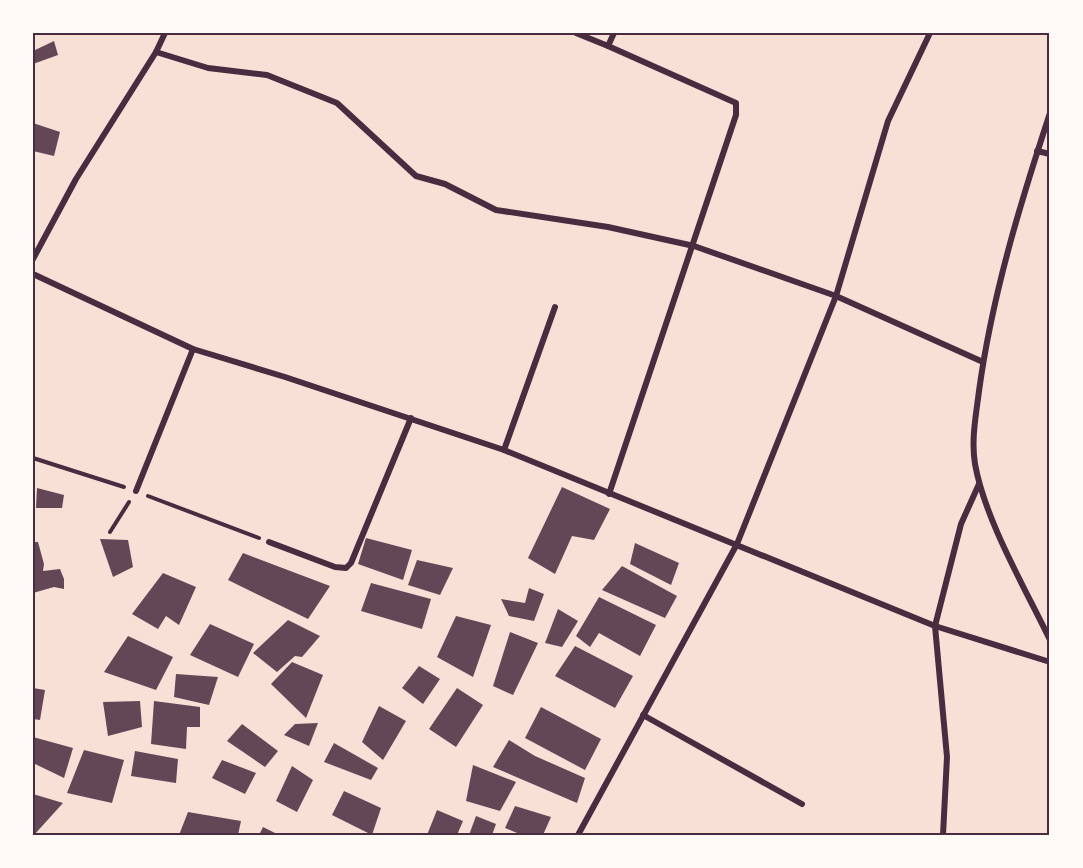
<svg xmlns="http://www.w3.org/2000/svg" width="1083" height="868" viewBox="0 0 1083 868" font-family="Roboto,sans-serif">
<rect width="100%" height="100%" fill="#f7e1d7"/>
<g fill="#644757">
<polygon points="54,41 58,55 33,64 33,51"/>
<polygon points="33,123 60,132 54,156 33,151"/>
<polygon points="562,487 610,509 594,540 572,536 555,574 528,558"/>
<polygon points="37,488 64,495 62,508 36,508"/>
<polygon points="366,538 412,550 403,580 358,564"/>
<polygon points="100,539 128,540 133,567 113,577"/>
<polygon points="33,542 38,542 44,564 43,571 60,569 64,579 64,589 54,587 33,593"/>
<polygon points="635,543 679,563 671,585 630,564"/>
<polygon points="243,553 330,586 308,619 228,580"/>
<polygon points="417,560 453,568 440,595 408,585"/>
<polygon points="622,566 677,596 665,618 602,590"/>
<polygon points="163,573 196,587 179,625 166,616 158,629 132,614"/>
<polygon points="371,583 431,599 422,629 361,611"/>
<polygon points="529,588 544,594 534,621 509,616 501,599 525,603"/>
<polygon points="599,597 656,625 640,656 599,633 590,647 576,636"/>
<polygon points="558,609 578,621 562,647 545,643"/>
<polygon points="456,616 491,625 473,677 437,657"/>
<polygon points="288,620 320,636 302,657 295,656 277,672 253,653"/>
<polygon points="210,624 254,644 238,677 190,655"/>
<polygon points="510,632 538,643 513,695 493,686"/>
<polygon points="128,636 173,657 156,690 104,672"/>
<polygon points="575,646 633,676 615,708 555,676"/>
<polygon points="292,662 323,675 306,718 271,684"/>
<polygon points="419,666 440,679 423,704 402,688"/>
<polygon points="176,674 218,677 209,705 174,697"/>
<polygon points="33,688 45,690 40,720 33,719"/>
<polygon points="457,688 483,705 456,747 429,729"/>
<polygon points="140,701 142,727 108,736 103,702"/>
<polygon points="154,701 200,707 200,727 187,727 186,749 151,744"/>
<polygon points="379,706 406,721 383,760 362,742"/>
<polygon points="541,707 601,739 585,770 525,738"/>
<polygon points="318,723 309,746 284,735 295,724"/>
<polygon points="242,724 278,751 265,767 227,741"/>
<polygon points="33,737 73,748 64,778 33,763"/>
<polygon points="509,740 535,756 585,778 577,803 493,767"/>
<polygon points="334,743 378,768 371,780 324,762"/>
<polygon points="84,750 124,760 112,803 67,793"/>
<polygon points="135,751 178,759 176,783 131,776"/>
<polygon points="222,760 256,773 245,794 212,778"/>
<polygon points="473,765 516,782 500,811 466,801"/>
<polygon points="292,766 313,780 297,812 276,801"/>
<polygon points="344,791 381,808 372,835 332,815"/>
<polygon points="33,794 63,803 34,835 33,835"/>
<polygon points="515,806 551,817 543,835 522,835 505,828"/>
<polygon points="437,810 463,821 457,835 427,835"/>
<polygon points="188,812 241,821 238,835 179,835"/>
<polygon points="476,816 496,824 492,835 469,835"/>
<polygon points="263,827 279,835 259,835"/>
</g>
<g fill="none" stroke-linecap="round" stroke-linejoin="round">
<g stroke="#4a2c40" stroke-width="4">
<polyline points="33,458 124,487"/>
<polyline points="148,496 259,538"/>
<polyline points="110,532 129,502"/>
</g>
<g stroke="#4a2c40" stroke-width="6">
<polyline points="576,33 608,46"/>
<polyline points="156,52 208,68 267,75 337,103 416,176 445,184 496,210 608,227 694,246 836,296 983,362"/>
<path d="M1050,113c-30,91 -58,183 -71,278 -3,24 -8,49 -4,73 10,56 50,124 75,176"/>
<polyline points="1037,151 1050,154"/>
<polyline points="33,259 76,179 156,52 165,33"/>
<polyline points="33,274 193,349 285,377 504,450 935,626 1050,662"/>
<polyline points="504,450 555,307"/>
<polyline points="136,491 193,349"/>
<polyline points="609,494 736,115 736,103 608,46 614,33"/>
<polyline points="269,542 335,567 346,568 351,563 411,418"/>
<polyline points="643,715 802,804"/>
<polyline points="578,835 737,544 836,296 888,121 930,33"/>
<polyline points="943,835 947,757 935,626 961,524 979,484"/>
</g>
</g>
<rect width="1083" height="868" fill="none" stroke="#fffaf5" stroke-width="69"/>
<rect x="34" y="34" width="1014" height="800" fill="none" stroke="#4a2c40" stroke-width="2"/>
</svg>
